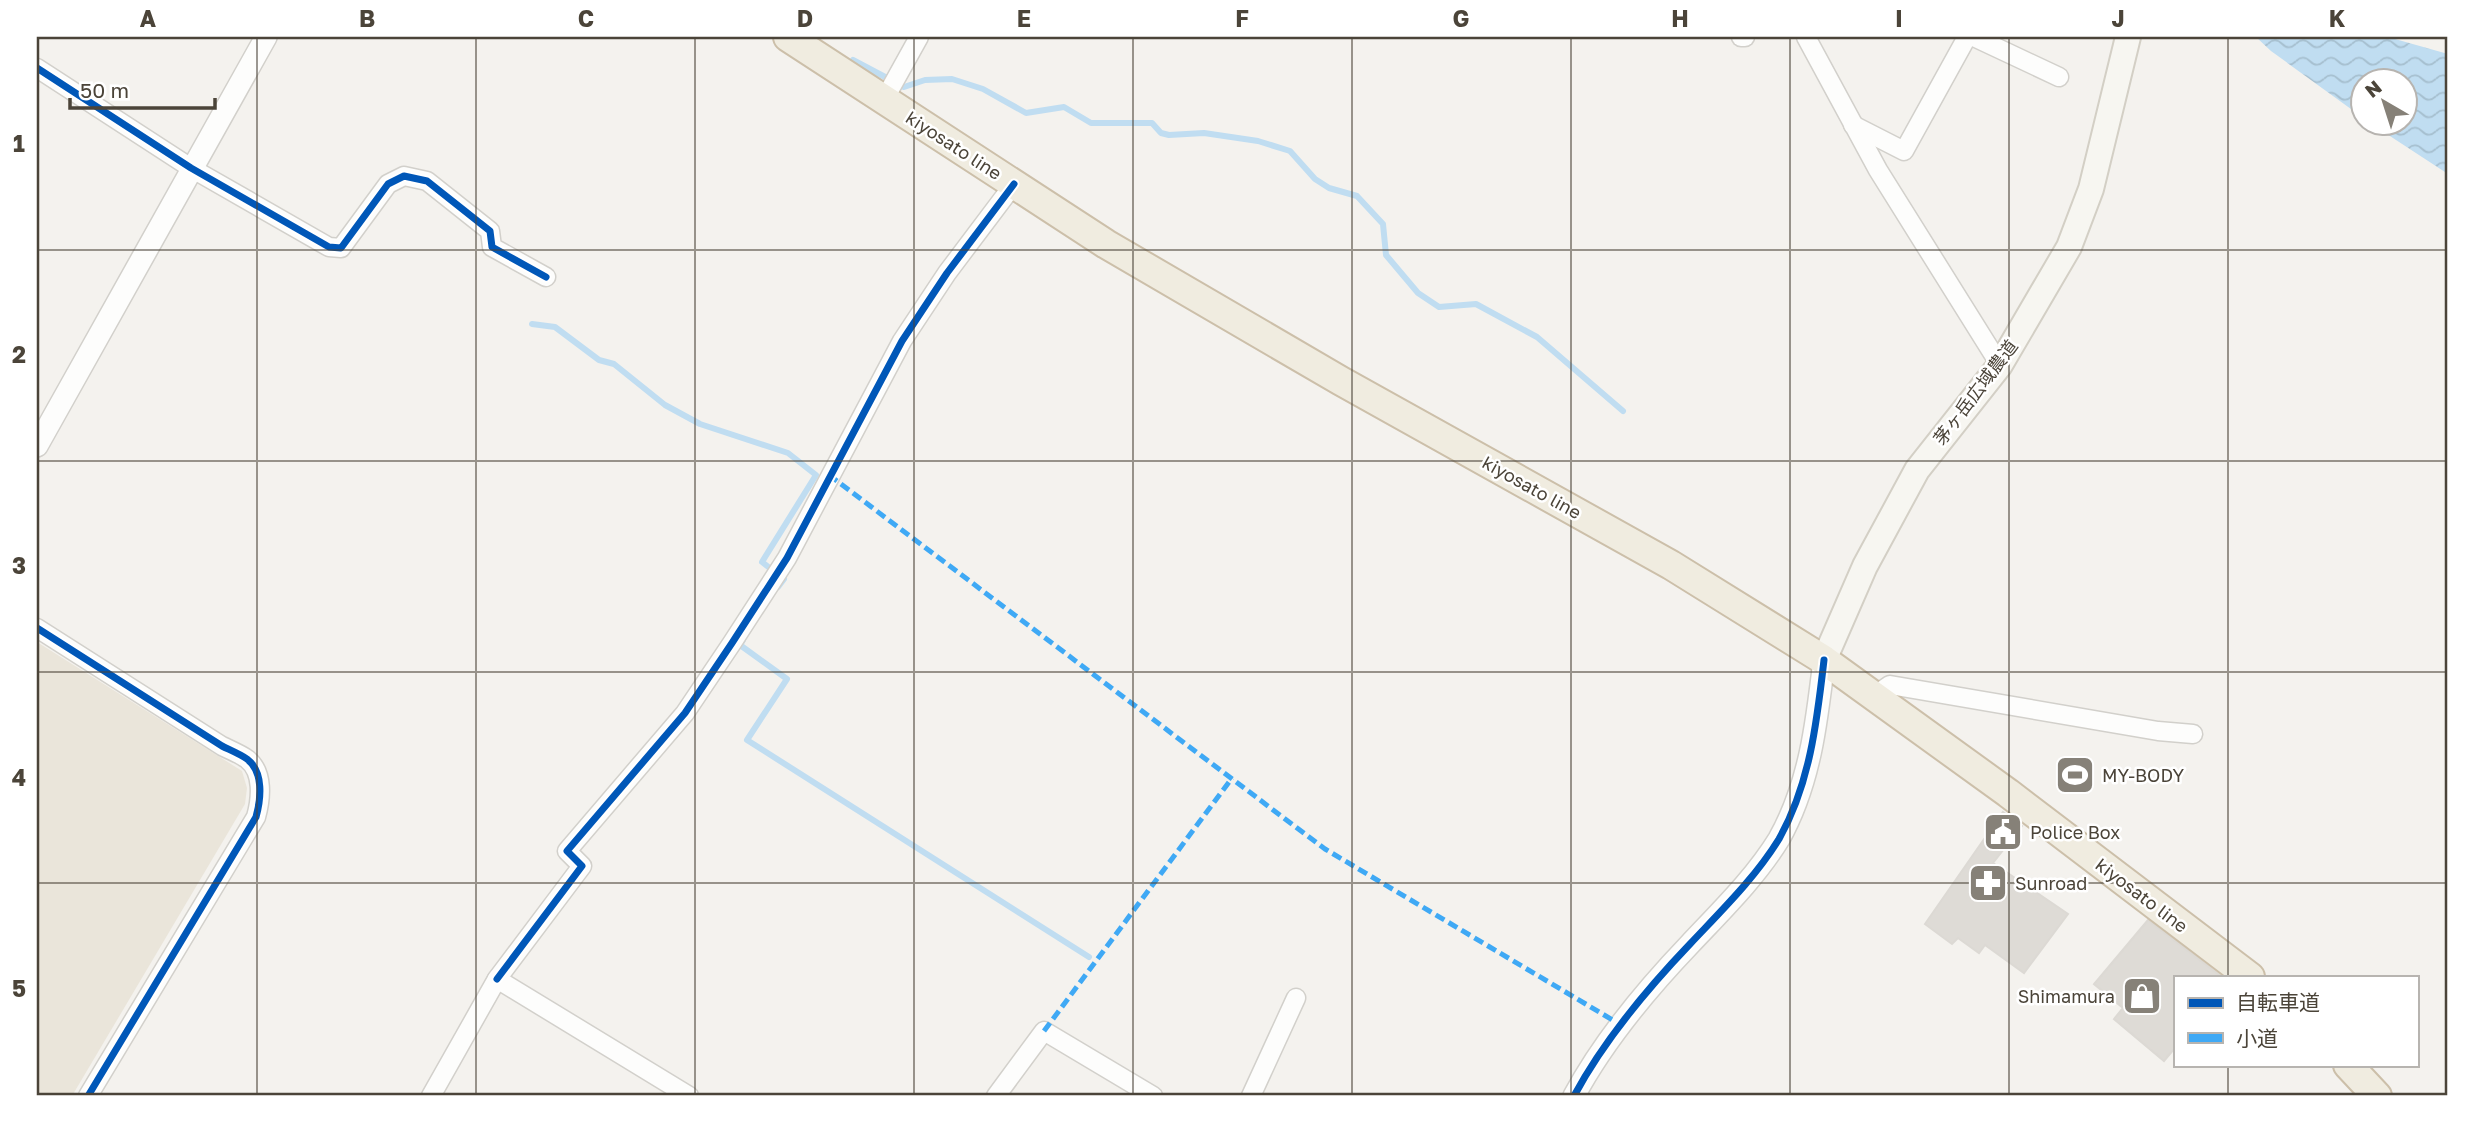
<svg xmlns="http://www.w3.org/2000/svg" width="2485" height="1133" viewBox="0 0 2485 1133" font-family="'Golos Text','Noto Sans JP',sans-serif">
<defs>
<pattern id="water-waves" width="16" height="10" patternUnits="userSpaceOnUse" patternTransform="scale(1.75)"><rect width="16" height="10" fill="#c0ddf1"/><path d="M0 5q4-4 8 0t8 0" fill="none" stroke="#a6bfcf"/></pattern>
</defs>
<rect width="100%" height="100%" fill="#f4f2ee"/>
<polygon fill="#eae5da" points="37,642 242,771 247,788 245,804 72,1096 37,1096"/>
<polygon fill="url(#water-waves)" points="2256,37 2388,37 2448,54 2448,174 2370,123 2404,122 2404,80 2362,80 2362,117 2271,51"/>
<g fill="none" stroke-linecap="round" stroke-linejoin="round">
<g stroke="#c0ddf1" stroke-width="6">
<polyline points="853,60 904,87 925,80 952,79 983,89 1026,113 1064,107 1091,123 1152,123 1161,133 1169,135 1204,133 1258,141 1290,151 1315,179 1329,188 1357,196 1383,224 1386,255 1418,293 1439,307 1476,304 1537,337 1623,411"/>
<polyline points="532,324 555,327 599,360 614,364 665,405 700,424 788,453 816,475 762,562 784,579 778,587"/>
<polyline points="743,640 740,645 787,679 747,740 1089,957"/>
</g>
</g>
<g fill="#dedbd6" stroke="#dcd9d4" stroke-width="2">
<polygon points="2003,812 2022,826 1993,863 2068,914 2024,973 1985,945 1979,953 1958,938 1952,944 1925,924"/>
<polygon points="2148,920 2222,977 2175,977 2175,1048 2164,1061 2114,1019 2123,1008 2094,984"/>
</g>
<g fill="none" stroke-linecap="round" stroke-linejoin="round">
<g stroke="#d2d0cb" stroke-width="21">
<g id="minor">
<polyline points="1741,37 1745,37"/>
<polyline points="1806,37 1878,170 2000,365"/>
<polyline points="1974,37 2059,77"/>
<polyline points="37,68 191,168 329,247 341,248 388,184 404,176 427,181 490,231 492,247 546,277"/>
<polyline points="884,100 919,37"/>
<polyline points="1853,125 1904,151 1967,37"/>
<path d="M37,628l185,118c8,4 18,8 25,13 17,13 14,40 9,58l-168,279"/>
<polyline points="1874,696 1890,685 2158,731 2193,734"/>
<polyline points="497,979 582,866 567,851 685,713 732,643 787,558 902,341 947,273 1014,184"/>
<polyline points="431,1096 497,979 689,1096"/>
<polyline points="996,1096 1044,1031 1153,1096"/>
<polyline points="1251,1096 1296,998"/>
</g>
</g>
<g stroke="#d2d0cb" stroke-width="24">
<g id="tertiary">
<polyline points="37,446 266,37"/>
<path d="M1574,1096c30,-56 72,-106 116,-152 31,-33 65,-66 89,-105 31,-55 38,-118 45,-179"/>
</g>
</g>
<g stroke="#d3cfc5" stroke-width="28">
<polyline id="secondary" points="1824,660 1865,566 1917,470 2000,365 2069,247 2091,189 2128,37"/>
</g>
<g stroke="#ccbfa9" stroke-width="32">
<g id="trunk">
<polyline points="788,37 1106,244 1341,381 1671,565 1824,660 2008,793 2250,977"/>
<polyline points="2348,1065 2377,1096"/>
</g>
</g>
<use href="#minor" stroke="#fdfdfc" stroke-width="18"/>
<use href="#tertiary" stroke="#fdfdfc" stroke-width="21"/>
<use href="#secondary" stroke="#f7f6f1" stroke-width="24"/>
<use href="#trunk" stroke="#f0ece0" stroke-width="28"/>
<g stroke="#3fa9f5" stroke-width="5" stroke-dasharray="10 5" stroke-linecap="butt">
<polyline points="829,475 1325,849 1621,1025"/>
<polyline points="1044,1031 1232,778"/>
</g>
<g stroke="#fff" stroke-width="11">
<g id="cycleway">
<polyline points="37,68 191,168 329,247 341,248 388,184 404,176 427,181 490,231 492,247 546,277"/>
<path d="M37,628l185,118c8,4 18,8 25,13 17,13 14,40 9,58l-168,279"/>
<polyline points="497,979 582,866 567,851 685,713 732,643 787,558 902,341 947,273 1014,184"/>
<path d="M1574,1096c30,-56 72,-106 116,-152 31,-33 65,-66 89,-105 31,-55 38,-118 45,-179"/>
</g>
</g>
<use href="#cycleway" stroke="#0057b8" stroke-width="7"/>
</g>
<path fill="none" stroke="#4b4439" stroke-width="2" stroke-opacity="0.55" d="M257,37v1059M476,37v1059M695,37v1059M914,37v1059M1133,37v1059M1352,37v1059M1571,37v1059M1790,37v1059M2009,37v1059M2228,37v940M37,250h2411M37,461h2411M37,672h2411M37,883h2411M2228,1065v31"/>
<defs>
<g id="stadium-square" transform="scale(2.0125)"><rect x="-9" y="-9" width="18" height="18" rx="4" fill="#868178" stroke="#fff"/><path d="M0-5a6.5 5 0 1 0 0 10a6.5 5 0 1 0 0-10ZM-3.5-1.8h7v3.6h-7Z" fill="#fff"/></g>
<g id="civic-square" transform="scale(2.0125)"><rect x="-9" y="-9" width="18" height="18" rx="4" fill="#868178" stroke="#fff"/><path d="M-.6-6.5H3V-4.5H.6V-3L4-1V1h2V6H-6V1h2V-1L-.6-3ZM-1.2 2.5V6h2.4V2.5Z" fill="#fff"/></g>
<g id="pharmacy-square" transform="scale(2.0125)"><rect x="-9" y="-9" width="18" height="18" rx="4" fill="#868178" stroke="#fff"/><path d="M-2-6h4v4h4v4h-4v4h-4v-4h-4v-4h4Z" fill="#fff"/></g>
<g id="shop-square" transform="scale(2.0125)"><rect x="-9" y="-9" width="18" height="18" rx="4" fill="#868178" stroke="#fff"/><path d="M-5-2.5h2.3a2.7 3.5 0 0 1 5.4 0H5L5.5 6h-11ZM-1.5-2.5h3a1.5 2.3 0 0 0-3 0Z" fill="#fff"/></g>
</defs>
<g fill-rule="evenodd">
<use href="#stadium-square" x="2075" y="775"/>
<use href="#civic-square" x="2003" y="832"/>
<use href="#pharmacy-square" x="1988" y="883"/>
<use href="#shop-square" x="2142" y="996"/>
</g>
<g text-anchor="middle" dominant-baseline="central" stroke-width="5" stroke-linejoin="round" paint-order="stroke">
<g font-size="18" fill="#4b4439" stroke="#fff">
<text transform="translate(954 145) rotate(33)">kiyosato line</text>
<text transform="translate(1975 392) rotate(-53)">茅ヶ岳広域農道</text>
<text transform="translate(1532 487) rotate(29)">kiyosato line</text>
<text transform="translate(2142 895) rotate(37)">kiyosato line</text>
</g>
<g font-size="18" fill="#4b4439" stroke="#fff" text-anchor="start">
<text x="2102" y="775">MY-BODY</text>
<text x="2030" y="832">Police Box</text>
<text x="2015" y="883">Sunroad</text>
<text x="2115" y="996" text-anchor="end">Shimamura</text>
</g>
</g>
<rect width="2485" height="1133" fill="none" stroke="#ffffff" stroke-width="77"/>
<rect x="2174" y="976" width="245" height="91" fill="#ffffff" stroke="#b7b4b0" stroke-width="2"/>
<rect x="2188" y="998" width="35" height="10" fill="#0057b8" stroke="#b7b4b0" stroke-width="2"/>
<text x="2236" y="1010" font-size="21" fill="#4b4439">自転車道</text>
<rect x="2188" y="1033" width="35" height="10" fill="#3fa9f5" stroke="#b7b4b0" stroke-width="2"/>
<text x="2236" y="1046" font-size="21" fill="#4b4439">小道</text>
<g transform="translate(2384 102) rotate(321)"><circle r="33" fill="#ffffff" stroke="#b7b4b0" stroke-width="2"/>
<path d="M0-5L12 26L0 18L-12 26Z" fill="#868178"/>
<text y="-10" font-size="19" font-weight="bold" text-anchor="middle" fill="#4b4439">N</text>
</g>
<path d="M70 98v10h145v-10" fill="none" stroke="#4b4439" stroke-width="3.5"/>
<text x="80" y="98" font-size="21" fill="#4b4439" stroke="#ffffff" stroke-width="5" paint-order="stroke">50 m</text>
<rect x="38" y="38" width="2408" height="1056" fill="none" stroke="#4b4439" stroke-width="2.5"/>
<g font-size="23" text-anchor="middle" font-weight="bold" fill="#4b4439">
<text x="148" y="27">A</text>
<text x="367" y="27">B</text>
<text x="586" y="27">C</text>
<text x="805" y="27">D</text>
<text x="1024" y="27">E</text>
<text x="1242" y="27">F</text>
<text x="1461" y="27">G</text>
<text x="1680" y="27">H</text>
<text x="1899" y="27">I</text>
<text x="2118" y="27">J</text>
<text x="2337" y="27">K</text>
<text x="19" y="152">1</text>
<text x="19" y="363">2</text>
<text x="19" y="574">3</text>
<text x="19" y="786">4</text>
<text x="19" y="997">5</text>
</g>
</svg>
